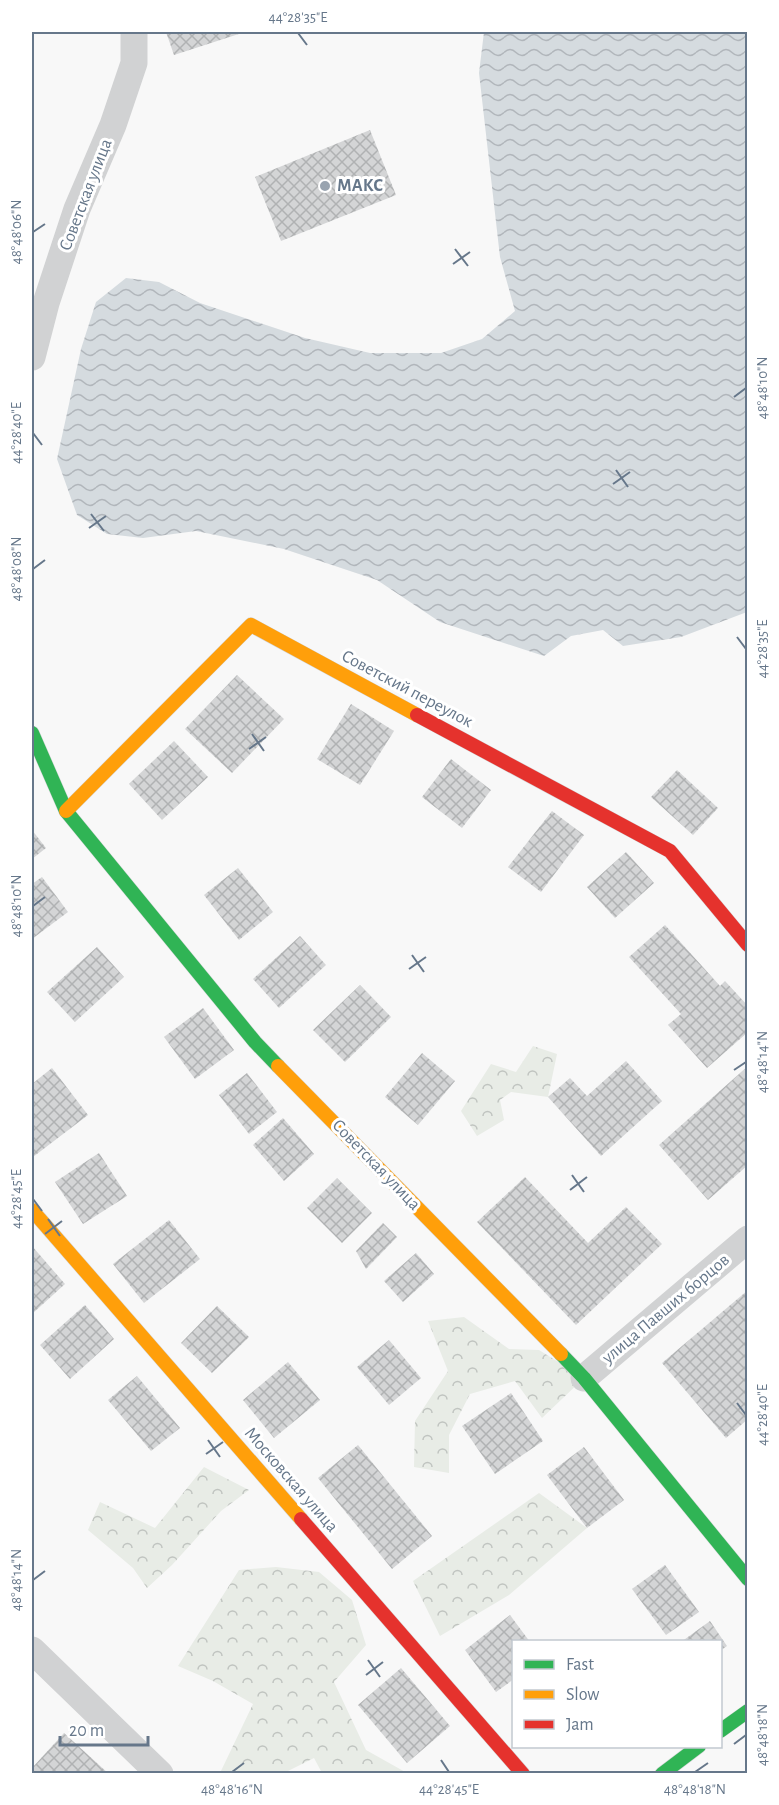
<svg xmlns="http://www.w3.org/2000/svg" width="779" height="1805" viewBox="0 0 779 1805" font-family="'Alegreya Sans',sans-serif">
<defs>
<pattern id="forest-crowns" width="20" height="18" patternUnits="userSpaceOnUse" patternTransform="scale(1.5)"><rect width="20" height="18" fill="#e8ece6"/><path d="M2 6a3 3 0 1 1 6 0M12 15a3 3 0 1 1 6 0" fill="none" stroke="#c0c4c0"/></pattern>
<pattern id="water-waves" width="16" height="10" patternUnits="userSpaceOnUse" patternTransform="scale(1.5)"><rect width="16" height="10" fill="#d5dbdf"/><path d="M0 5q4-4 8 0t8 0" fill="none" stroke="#b1b6bb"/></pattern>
<pattern id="building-cross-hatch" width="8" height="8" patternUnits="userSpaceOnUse" patternTransform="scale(1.5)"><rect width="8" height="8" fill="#d4d5d6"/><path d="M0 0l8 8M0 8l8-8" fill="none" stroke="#b0b2b3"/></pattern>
</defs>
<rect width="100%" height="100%" fill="#f8f8f8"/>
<g fill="url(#forest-crowns)">
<polygon points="533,1046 557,1054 548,1097 511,1092 500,1100 504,1120 477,1136 461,1111 491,1064 516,1072"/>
<polygon points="464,1317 509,1349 539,1350 584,1378 542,1418 515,1381 470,1394 449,1435 449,1473 414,1467 415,1421 448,1371 428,1321"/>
<polygon points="204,1467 249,1490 221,1511 172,1565 147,1588 133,1568 88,1530 100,1502 155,1528"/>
<polygon points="539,1493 587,1528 509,1595 440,1636 413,1581"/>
<polygon points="276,1567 319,1572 352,1600 366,1645 334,1682 366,1750 407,1773 322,1773 314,1758 284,1773 220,1773 253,1704 213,1681 178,1666 239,1570"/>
</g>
<polygon fill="url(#water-waves)" points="484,32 747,32 747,612 681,637 623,646 603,630 571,636 544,656 440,622 377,580 284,549 196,531 143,538 107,534 77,515 57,459 81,349 96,302 126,278 159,282 200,303 305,338 370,353 441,353 482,339 515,311 500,257 479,73"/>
<g fill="url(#building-cross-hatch)">
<polygon points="166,32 245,32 174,55"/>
<polygon points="370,130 396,195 281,241 255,177"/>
<polygon points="237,675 284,719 232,773 185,729"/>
<polygon points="351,704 394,731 360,785 317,759"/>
<polygon points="174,741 208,777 162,820 129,784"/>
<polygon points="451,759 491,790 462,828 422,797"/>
<polygon points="677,770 718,808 693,835 651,797"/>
<polygon points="552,811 584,835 541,892 508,867"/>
<polygon points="32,830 46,848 32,859"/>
<polygon points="626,852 654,883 615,918 587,887"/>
<polygon points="238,868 273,912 239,940 204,895"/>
<polygon points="42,877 68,912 32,939 32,884"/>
<polygon points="665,925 720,986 725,981 748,1006 748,1032 707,1068 668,1025 681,1014 629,957"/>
<polygon points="300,936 326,965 279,1008 253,979"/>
<polygon points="97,947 124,977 75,1022 47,992"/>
<polygon points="360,985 391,1017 345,1062 313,1030"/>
<polygon points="203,1008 234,1050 195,1079 164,1037"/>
<polygon points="422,1053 455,1081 418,1125 385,1097"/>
<polygon points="626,1061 662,1101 601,1156 548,1097 570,1078 587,1096"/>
<polygon points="748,1066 748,1165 708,1200 659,1145"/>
<polygon points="52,1068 88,1115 33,1157 32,1084"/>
<polygon points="247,1073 277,1112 249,1134 219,1095"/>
<polygon points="283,1118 314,1154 284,1181 253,1145"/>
<polygon points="99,1153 127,1196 83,1224 55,1182"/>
<polygon points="525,1177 588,1243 626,1207 662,1244 576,1325 477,1222"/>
<polygon points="337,1178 372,1213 342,1243 307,1208"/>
<polygon points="169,1220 200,1259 144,1303 113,1264"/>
<polygon points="383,1223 397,1237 366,1269 356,1251"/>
<polygon points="32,1246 65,1284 32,1314"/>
<polygon points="416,1253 434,1274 403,1302 384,1281"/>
<polygon points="748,1290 748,1419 726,1438 662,1363"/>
<polygon points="85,1305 114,1339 70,1379 40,1345"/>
<polygon points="217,1306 249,1337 212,1373 181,1343"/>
<polygon points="389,1340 421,1378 389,1405 357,1367"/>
<polygon points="288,1362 320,1400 274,1438 243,1400"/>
<polygon points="137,1376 180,1428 151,1451 108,1400"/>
<polygon points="511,1393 543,1441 495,1474 462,1426"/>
<polygon points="358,1445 432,1536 392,1569 318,1478"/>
<polygon points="584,1447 624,1500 587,1528 547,1475"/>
<polygon points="665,1565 699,1612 666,1635 632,1589"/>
<polygon points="510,1615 530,1642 514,1642 514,1679 496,1692 465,1650"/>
<polygon points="710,1621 727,1646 720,1651 720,1642 681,1642"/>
<polygon points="401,1668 450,1726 407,1763 358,1705"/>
<polygon points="64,1733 109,1774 32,1774 32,1768"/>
</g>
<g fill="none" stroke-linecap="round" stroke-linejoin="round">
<g stroke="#d3d5d7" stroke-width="15">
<g id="fast">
<polyline points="32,733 66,811 255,1042 278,1066"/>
<polyline points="561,1354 584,1378 748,1579"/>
<polyline points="720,1731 748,1711"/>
<polyline points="662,1774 699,1746"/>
</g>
</g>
<g stroke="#d3d5d7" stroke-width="15">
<g id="slow">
<polyline points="66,811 251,625 417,715"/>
<polyline points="278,1066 561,1354"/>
<polyline points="32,1210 301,1519"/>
</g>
</g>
<g stroke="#d3d5d7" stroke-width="15">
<g id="jam">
<polyline points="417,715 670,851 748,945"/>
<polyline points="301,1519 523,1774"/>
</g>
</g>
<g stroke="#d1d2d3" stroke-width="27">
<polyline points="32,357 46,303 77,209 113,125 134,63 134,32"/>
<polyline points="584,1378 748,1239"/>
<polyline points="32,1650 160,1774"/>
</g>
<use href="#fast" stroke="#30b455" stroke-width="14"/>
<use href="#slow" stroke="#ff9f0a" stroke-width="14"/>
<use href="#jam" stroke="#e5322d" stroke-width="14"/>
</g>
<path fill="none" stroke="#66778a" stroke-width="2" d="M298,33l9,12M33,232l12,-8M455,249l13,17M453,264l17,-12M734,397l12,-9M33,433l9,12M616,470l12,17M613,484l17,-12M91,514l13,17M89,528l17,-12M33,569l12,-9M737,637l9,12M252,734l12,17M249,749l17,-12M33,906l12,-9M412,955l12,17M409,969l17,-12M734,1070l12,-8M572,1175l12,17M570,1190l17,-13M33,1199l9,12M48,1219l12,17M45,1234l17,-13M737,1403l9,12M208,1440l12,17M206,1454l17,-12M33,1580l12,-9M368,1660l12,17M366,1675l17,-13M734,1744l12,-9M441,1760l8,12M232,1772l12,-9M695,1772l13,-9"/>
<circle fill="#99a4b0" stroke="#fff" stroke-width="2" cx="325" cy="186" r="6"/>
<g text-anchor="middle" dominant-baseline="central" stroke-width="6" stroke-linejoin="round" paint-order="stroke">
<g font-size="18" font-weight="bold" fill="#66778a" stroke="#fff" text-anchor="start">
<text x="337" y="186">МАКС</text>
</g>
<g font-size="18" fill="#66778a" stroke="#fff">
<text transform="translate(86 195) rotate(-69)">Советская улица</text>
<text transform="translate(407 689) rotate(28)">Советский переулок</text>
<text transform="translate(376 1165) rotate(46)">Советская улица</text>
<text transform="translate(666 1309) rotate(-40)">улица Павших борцов</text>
<text transform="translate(291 1480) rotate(49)">Московская улица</text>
</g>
</g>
<rect width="779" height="1805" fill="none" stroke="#ffffff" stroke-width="66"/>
<rect x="512" y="1640" width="210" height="108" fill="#ffffff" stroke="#c2c9d0" stroke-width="1.5"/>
<rect x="524" y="1660" width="30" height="9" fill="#30b455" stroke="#c2c9d0" stroke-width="1.5"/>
<text x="566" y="1670" font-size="18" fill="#66778a">Fast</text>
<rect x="524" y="1690" width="30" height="9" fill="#ff9f0a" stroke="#c2c9d0" stroke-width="1.5"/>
<text x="566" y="1700" font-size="18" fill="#66778a">Slow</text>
<rect x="524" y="1720" width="30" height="9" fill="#e5322d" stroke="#c2c9d0" stroke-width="1.5"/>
<text x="566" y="1730" font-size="18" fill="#66778a">Jam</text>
<path d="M60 1736v9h88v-9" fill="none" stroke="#66778a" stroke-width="3"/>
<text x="69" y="1736" font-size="18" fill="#66778a" stroke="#ffffff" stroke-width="4.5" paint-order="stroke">20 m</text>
<rect x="33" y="33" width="713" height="1739" fill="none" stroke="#66778a" stroke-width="2"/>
<g font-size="15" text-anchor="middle" fill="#66778a">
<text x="298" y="22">44°28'35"E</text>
<text transform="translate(16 232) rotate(-90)" y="5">48°48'06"N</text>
<text transform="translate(762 388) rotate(-90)" y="5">48°48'10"N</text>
<text transform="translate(16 433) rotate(-90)" y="5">44°28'40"E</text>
<text transform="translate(16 569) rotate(-90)" y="5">48°48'08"N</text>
<text transform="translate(762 649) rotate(-90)" y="5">44°28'35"E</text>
<text transform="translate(16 906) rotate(-90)" y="5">48°48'10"N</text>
<text transform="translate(762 1062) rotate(-90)" y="5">48°48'14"N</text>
<text transform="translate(16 1199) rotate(-90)" y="5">44°28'45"E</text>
<text transform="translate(762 1415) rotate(-90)" y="5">44°28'40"E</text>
<text transform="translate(16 1580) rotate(-90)" y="5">48°48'14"N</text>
<text transform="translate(762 1735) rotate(-90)" y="5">48°48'18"N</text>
<text x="232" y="1794">48°48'16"N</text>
<text x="449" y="1794">44°28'45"E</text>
<text x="695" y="1794">48°48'18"N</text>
</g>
</svg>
